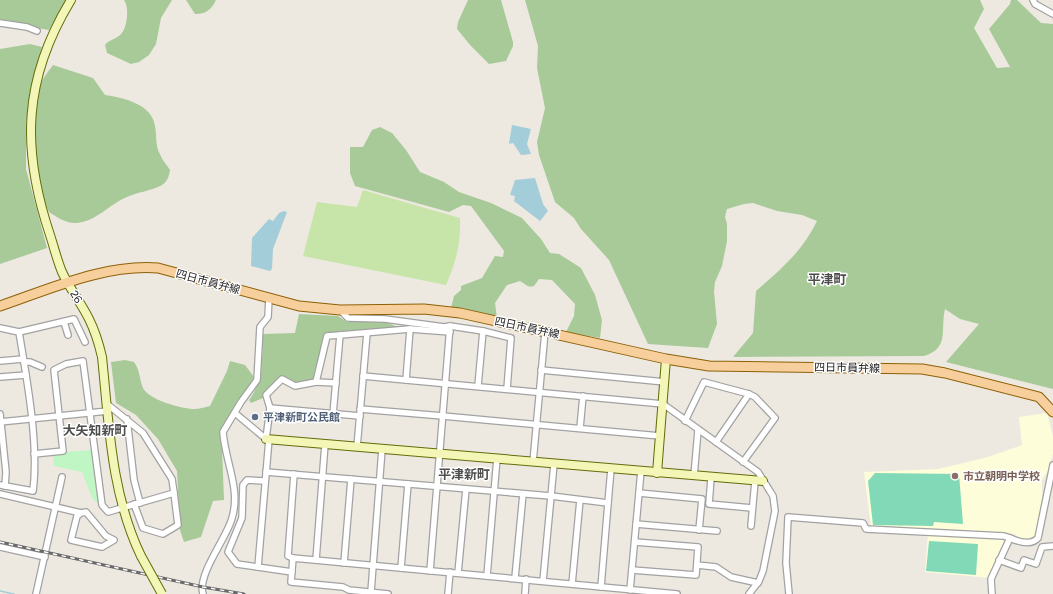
<svg xmlns="http://www.w3.org/2000/svg" width="1053" height="594" viewBox="0 0 1053 594" font-family="Figtree,'Noto Sans JP',sans-serif">
<rect width="100%" height="100%" fill="#ede9e1"/>
<g fill="#fdfdda">
<polygon points="1047,413 1053,436 1053,454 1048,471 1042,480 1042,503 1037,537 1033,540 1019,540 1015,534 916,528 871,527 864,472 938,469 988,457 1022,445 1019,417"/>
<polygon points="928,534 1002,540 1005,542 990,578 925,572"/>
</g>
<path fill="#c7e5a9" d="M363,190l97,28c1,26 -4,44 -14,67l-143,-29 14,-54 40,5z"/>
<g fill="#a7ca98">
<polygon points="0,0 66,0 49,30 0,22"/>
<path d="M124,0h48l-11,18 -5,26 -7,11 -10,7 -8,2 -24,-11 -2,-8c4,-5 8,-5 14,-9 8,-5 11,-28 5,-36z"/>
<path d="M186,0h30c-5,10 -10,14 -21,14z"/>
<polygon points="468,0 501,0 513,42 513,46 506,61 489,64 471,46 457,29 458,22"/>
<path d="M525,0h455l4,9 -10,19 23,40 13,-1 -21,-38 21,-25 1,-4h6l24,23 12,1v365l-107,-27 33,-38 -19,-5 -15,-10c-5,21 5,39 -21,47l-191,1 20,-24 3,-42c26,-23 45,-38 61,-70l-15,-6 -25,-4 -24,-8 -9,1 -17,5 -2,8 2,7v17l-5,25 -7,16 -1,9 3,33 -9,24 -60,-4 -39,-84 -28,-31 -7,-11 -19,-16 -16,-47 -2,-13 8,-34 -8,-40 1,-22z"/>
<polygon points="30,44 42,47 26,121 26,169 47,248 0,264 0,49"/>
<path d="M53,65l40,13 12,17c19,3 47,9 50,31 2,10 0,20 5,28 2,6 7,11 10,16 -1,6 -2,11 -8,15 -11,6 -24,7 -35,12 -19,8 -31,25 -52,26 -10,0 -18,-6 -26,-11 -17,-33 -18,-93 -8,-128 2,-7 8,-13 12,-19z"/>
<path d="M380,127l12,6 14,17 14,22 24,10 15,10 32,11 31,15 19,21 9,14 9,1 22,14 14,27 7,25 -2,18 -34,-6 8,-16 1,-12 -23,-24 -13,-1 -5,7c-7,2 -8,-2 -14,-5l-13,4 -12,18 2,15 -46,-10 3,-12 7,-6v-4l21,-8 13,-22 8,1 1,-6 -33,-45 -8,-1 -14,7 -94,-26 -5,-13v-26h13l9,-17z"/>
<path d="M299,314l39,2 9,6h38l13,5 -71,9 -11,45 -21,1 -13,-6 -19,22 -12,5 -2,-3c15,-20 13,-41 14,-66l32,-1z"/>
<path d="M125,360l9,2c6,8 5,16 9,26 6,12 39,21 51,21 5,0 11,-2 16,-3l17,-35 3,-10 15,4 9,12 -29,54 -3,17 2,52 -11,1 -12,36 -17,5 -4,-12 -3,-59 -19,-32 -22,-24 -20,-12 -5,-41z"/>
</g>
<polygon fill="#bff6c3" points="91,450 96,489 100,505 92,498 82,472 54,466 53,453"/>
<g fill="#82d9b7">
<polygon points="875,473 959,474 963,524 934,522 933,526 873,525 868,481"/>
<polygon points="929,541 978,544 976,575 926,571"/>
</g>
<g fill="#a3cdd9">
<polygon points="512,125 531,129 527,144 531,154 521,155 513,143 509,144"/>
<polygon points="535,178 543,204 548,211 540,221 514,201 515,196 510,195 515,180"/>
<polygon points="284,211 287,212 273,249 272,269 270,271 251,266 252,238 269,219 273,221 279,213"/>
</g>
<g fill="none" stroke-linecap="round" stroke-linejoin="round">
<polyline stroke="#a3cdd9" stroke-width="1.5" points="0,591 14,594"/>
<g stroke="#a2a2a2" stroke-width="8">
<g id="street">
<polyline points="1033,0 1035,4 1053,14"/>
<polyline points="0,23 27,27 37,31"/>
<polyline points="340,310 348,318 385,319 444,327 450,326 430,571"/>
<polyline points="64,322 68,335"/>
<polyline points="450,326 483,331 478,386"/>
<path d="M0,328l19,4c8,48 20,112 14,159l-33,-6"/>
<polyline points="483,331 511,338 507,389"/>
<polyline points="19,332 74,319 85,342"/>
<polyline points="0,361 23,359"/>
<polyline points="24,362 30,362 42,367"/>
<polyline points="541,370 665,382"/>
<polyline points="363,376 663,404 758,472 773,496 775,511 763,571 759,581 749,594"/>
<polyline points="0,377 26,375"/>
<polyline points="406,380 410,329"/>
<polyline points="316,382 336,383"/>
<polyline points="270,408 266,395 282,379 295,386 316,382 327,336 340,335"/>
<polyline points="360,409 443,416"/>
<polyline points="235,413 266,439"/>
<polyline points="0,414 6,472 5,486"/>
<polyline points="333,414 340,335 410,329 450,332"/>
<polyline points="443,416 660,436"/>
<polyline points="127,419 134,480 140,503"/>
<polyline points="685,421 704,382 749,394 755,397 775,418 743,462"/>
<polyline points="0,422 108,411"/>
<polyline points="580,428 583,396"/>
<polyline points="266,439 270,408 360,416"/>
<polyline points="716,442 749,394"/>
<polyline points="357,447 367,333"/>
<polyline points="34,454 63,451 54,370 66,364 83,361 102,505 108,512 174,493 172,479 143,433 107,404"/>
<polyline points="533,462 545,332"/>
<polyline points="266,472 551,496 608,503 601,587"/>
<polyline points="694,476 698,430"/>
<polyline points="711,478 709,504 752,508"/>
<polyline points="265,481 247,480 243,485 242,518 228,552 237,564 292,572"/>
<polyline points="639,493 702,499 699,530"/>
<polyline points="0,494 81,513 86,512 106,536 114,540 102,547 71,540 77,516 81,513"/>
<polyline points="608,503 611,469"/>
<polyline points="134,504 143,528 163,534 178,525 174,493"/>
<polyline points="636,524 717,531"/>
<polyline points="751,526 755,481"/>
<polyline points="0,547 45,557"/>
<polyline points="293,558 288,556 294,474"/>
<polyline points="316,560 325,444"/>
<polyline points="999,560 1021,568 1024,560 1036,564 1042,547 1053,546"/>
<polyline points="344,563 351,479"/>
<polyline points="697,565 716,567 731,577 758,583"/>
<polyline points="258,567 269,439"/>
<polyline points="401,568 408,484"/>
<polyline points="632,570 696,575 698,547 635,542"/>
<polyline points="458,573 466,489"/>
<polyline points="487,576 497,458"/>
<polyline points="515,578 523,494"/>
<polyline points="543,581 554,464"/>
<polyline points="572,584 580,500"/>
<polyline points="630,590 641,471"/>
<polyline points="371,592 382,449"/>
<polyline points="36,594 62,477"/>
<path d="M203,594c-6,-20 24,-56 29,-76 9,-29 -7,-57 -9,-86l18,-30 16,-22 3,-53 8,-10 1,-19"/>
<polyline points="388,594 349,590 343,587 291,582 293,558 677,594"/>
<polyline points="448,594 450,572"/>
<polyline points="525,594 526,579"/>
<polyline points="789,594 786,563 788,517 863,523 866,529 1004,536 1010,538"/>
<path d="M992,594l-1,-15 19,-41c9,4 21,8 28,0l15,-73"/>
</g>
</g>
<g stroke="#626c09" stroke-width="10">
<g id="secondary">
<path d="M71,0c-48,79 -50,149 -21,235 4,12 7,25 12,37 8,17 19,31 27,47 6,12 10,25 13,38 7,67 9,137 39,199"/>
<polyline points="266,439 763,481"/>
<polyline points="657,473 666,359"/>
</g>
</g>
<g stroke="#8d6006" stroke-width="11">
<path id="primary" d="M0,306c50,-17 104,-42 158,-38l141,38 41,4 84,-1 36,4 206,46 43,7 213,3 23,4 94,24 14,15"/>
</g>
<use href="#street" stroke="#fff" stroke-width="5.5"/>
<use href="#secondary" stroke="#f3f6b6" stroke-width="8"/>
<use href="#primary" stroke="#f7cf9c" stroke-width="9"/>
<g stroke="#696969" stroke-width="3">
<polyline id="rail" points="0,542 203,587 244,594"/>
</g>
<use href="#rail" stroke="#fff" stroke-width="1.5" stroke-dasharray="4.5" stroke-linecap="butt"/>
<g stroke="#626c09" stroke-width="10" stroke-linecap="butt">
<polyline id="secondary-bridge" points="141,556 162,594"/>
</g>
<use href="#secondary-bridge" stroke="#f3f6b6" stroke-width="8"/>
</g>
<circle fill="#5c6f8a" stroke="#fff" stroke-width="1.5" cx="255" cy="417" r="4"/>
<circle fill="#8d6e63" stroke="#fff" stroke-width="1.5" cx="955" cy="476" r="4"/>
<g text-anchor="middle" dominant-baseline="central" stroke-width="3" stroke-linejoin="round" paint-order="stroke">
<g font-size="11" fill="#1b1b1b" stroke="#fff">
<text transform="translate(208 282) rotate(15)">四日市員弁線</text>
<text transform="translate(76 297) rotate(58)">26</text>
<text transform="translate(527 328) rotate(12)">四日市員弁線</text>
<text transform="translate(847 368) rotate(1)">四日市員弁線</text>
</g>
<g font-size="11" font-weight="bold" fill="#4e5e75" stroke="#fff" text-anchor="start">
<text x="263" y="417">平津新町公民館</text>
</g>
<g font-size="11" font-weight="bold" fill="#785e54" stroke="#fff" text-anchor="start">
<text x="963" y="476">市立朝明中学校</text>
</g>
<g font-size="13" font-weight="bold" fill="#4e4e4e" stroke="#fff">
<text x="827" y="279">平津町</text>
<text x="95" y="430">大矢知新町</text>
<text x="464" y="474">平津新町</text>
</g>
</g>
</svg>
